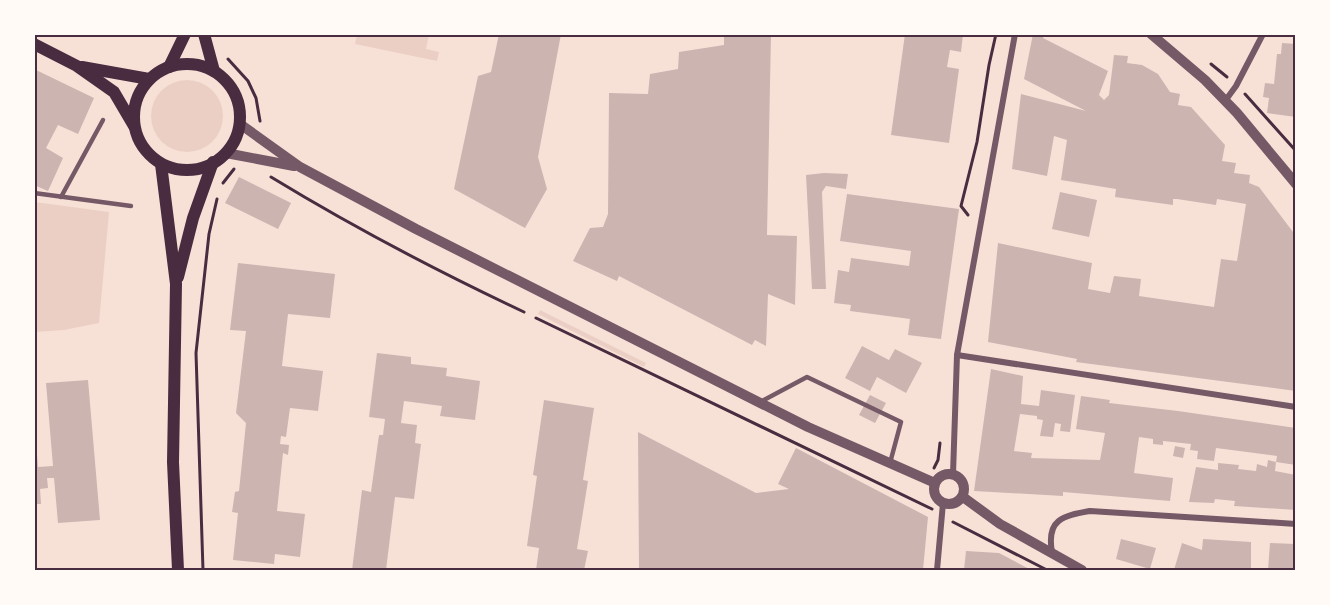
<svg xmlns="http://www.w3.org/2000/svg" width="1330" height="605" viewBox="0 0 1330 605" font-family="'IBM Plex Serif',serif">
<rect width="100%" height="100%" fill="#f7e1d7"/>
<g fill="#ebcfc5">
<polygon points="357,35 429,35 426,49 439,52 437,61 355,44"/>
<circle cx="187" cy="116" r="36"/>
<polygon points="35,202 109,212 99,323 64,330 35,332"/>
<polygon points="540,310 646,363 644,367 538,314"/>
</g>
<g fill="#ccb4b1">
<polygon points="499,34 561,34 538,157 547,189 525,228 454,189 478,76 491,72"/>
<polygon points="724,34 771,34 767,235 797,236 795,305 768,294 766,346 755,340 752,345 619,276 617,281 573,261 590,228 603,227 608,214 609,93 648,94 650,74 678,69 679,52 724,45"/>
<polygon points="905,34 963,34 961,52 950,50 947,67 959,69 949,143 891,135"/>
<polygon points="1033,34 1044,34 1043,38 1108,71 1099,95 1104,100 1109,95 1114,55 1128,56 1127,63 1142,65 1158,74 1170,92 1180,94 1178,105 1191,107 1225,145 1222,161 1236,163 1234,173 1250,175 1249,183 1259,187 1296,236 1296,391 1076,362 1077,359 988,342 998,243 1092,263 1088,289 1110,293 1114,276 1141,279 1139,296 1214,307 1221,259 1237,261 1246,204 1217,199 1216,205 1177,199 1173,199 1173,205 1115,197 1116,189 1061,180 1067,140 1054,136 1047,176 1012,169 1021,94 1086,111 1024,79"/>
<polygon points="1282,43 1296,44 1296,117 1267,113 1269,98 1263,97 1265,83 1274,84 1277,54 1281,54"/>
<polygon points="34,69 94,98 78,134 58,125 46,148 63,158 48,191 34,185"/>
<polygon points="824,173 848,174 846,189 826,186 822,192 826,289 812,289 806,175"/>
<polygon points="239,177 291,203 278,229 225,203"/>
<polygon points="1060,192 1097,200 1089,237 1052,229"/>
<polygon points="847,194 959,209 941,339 908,335 910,319 850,311 851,305 834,303 838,270 849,272 851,258 909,266 911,251 840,241"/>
<polygon points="238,263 335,274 330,318 288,314 282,366 323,371 318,411 290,408 286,437 281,436 280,444 289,445 288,455 283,453 277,511 305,514 300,557 275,554 274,564 233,560 238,513 232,512 235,492 239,491 246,423 236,413 246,331 230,330"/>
<polygon points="862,346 889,360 895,349 922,363 906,393 877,377 870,391 845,378"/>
<polygon points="377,353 411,357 411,364 447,368 446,376 480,381 475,420 440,416 442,406 404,401 401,423 417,425 415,443 421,444 414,499 395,497 386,570 352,570 362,490 371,492 379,435 383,435 385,419 369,417"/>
<polygon points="991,369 1023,376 1021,404 1039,406 1041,390 1075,395 1070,432 1060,431 1061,424 1055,423 1053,437 1040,436 1043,420 1037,419 1037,416 1020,414 1014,451 1032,453 1031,458 1100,460 1105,433 1076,429 1081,396 1110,400 1109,403 1178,411 1296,428 1296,465 1276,462 1277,456 1216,448 1214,461 1197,459 1198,451 1190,450 1191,444 1163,441 1163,445 1153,444 1153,439 1139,437 1134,473 1173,478 1170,501 1063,492 1063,496 974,491"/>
<polygon points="88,380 100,520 58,523 54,478 47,478 48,488 40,489 41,504 34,504 34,442 36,442 38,467 53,466 46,383"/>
<polygon points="870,395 886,403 875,423 859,415"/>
<polygon points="544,400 594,408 583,480 588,481 577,549 588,551 584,570 536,570 539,548 527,546 537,476 533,475"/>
<polygon points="638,432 756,493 789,489 778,484 796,448 928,517 923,570 639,570"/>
<polygon points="1175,446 1185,448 1183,458 1173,456"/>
<polygon points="1268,460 1276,462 1275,471 1296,475 1296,510 1234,506 1235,501 1215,499 1214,503 1189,502 1196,467 1218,470 1218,463 1239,465 1238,469 1256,471 1257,464 1267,467"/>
<polygon points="1121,539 1156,548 1150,569 1116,559"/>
<polygon points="1203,539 1251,542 1251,570 1174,570 1182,543 1202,550"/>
<polygon points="1270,543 1296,544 1296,570 1268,570"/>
<polygon points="966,551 999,553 1031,570 964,570"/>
</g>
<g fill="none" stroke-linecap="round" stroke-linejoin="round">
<g stroke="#4a2c40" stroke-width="3">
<polyline points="228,59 248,81 256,98 260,121"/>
<polyline points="1211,64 1227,77"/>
<polyline points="1245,94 1296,151"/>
<path d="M271,177c82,50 166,94 253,135"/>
<polyline points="223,183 234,169"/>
<polyline points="968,215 961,206 977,142 989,65 996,34"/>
<polyline points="536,318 932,509"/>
<polyline points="934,468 938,460 940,443"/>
<polyline points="953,522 1047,570"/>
<polyline points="203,570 196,353 209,234 217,199"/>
</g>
<g stroke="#755966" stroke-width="4.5">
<polyline points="34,193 131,206"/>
<polyline points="61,197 103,120"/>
<polyline points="762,401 807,377 901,422 890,463"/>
</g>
<g stroke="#755966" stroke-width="6">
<polyline points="1225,101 1236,86 1263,34"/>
<polyline points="957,355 1296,407"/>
<polyline points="953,474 957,355 1015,34"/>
<path d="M1052,552c-6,-33 11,-36 38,-41l206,13"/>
<polyline points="937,570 943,503"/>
</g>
<g stroke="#755966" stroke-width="10">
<polyline points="1151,34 1205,80 1237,113 1296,184"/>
<polyline points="240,124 300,167 416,229 808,427 935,483"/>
<polyline points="226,153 294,166"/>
<circle cx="949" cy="489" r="15"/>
<polyline points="963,497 1000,524 1082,570"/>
</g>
<g stroke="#4a2c40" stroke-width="12">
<polyline points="204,34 214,71"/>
<polyline points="34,44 77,66 114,92 134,126"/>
<circle cx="187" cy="117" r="53"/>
<polyline points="82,67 149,79"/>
<polyline points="169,67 185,34"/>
<polyline points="161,164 176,284 173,462 178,570"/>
<polyline points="178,277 193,218 213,162"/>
</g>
</g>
<rect width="1330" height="605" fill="none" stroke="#fffaf5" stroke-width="72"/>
<rect x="36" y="36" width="1258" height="533" fill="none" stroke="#4a2c40" stroke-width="2"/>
</svg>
